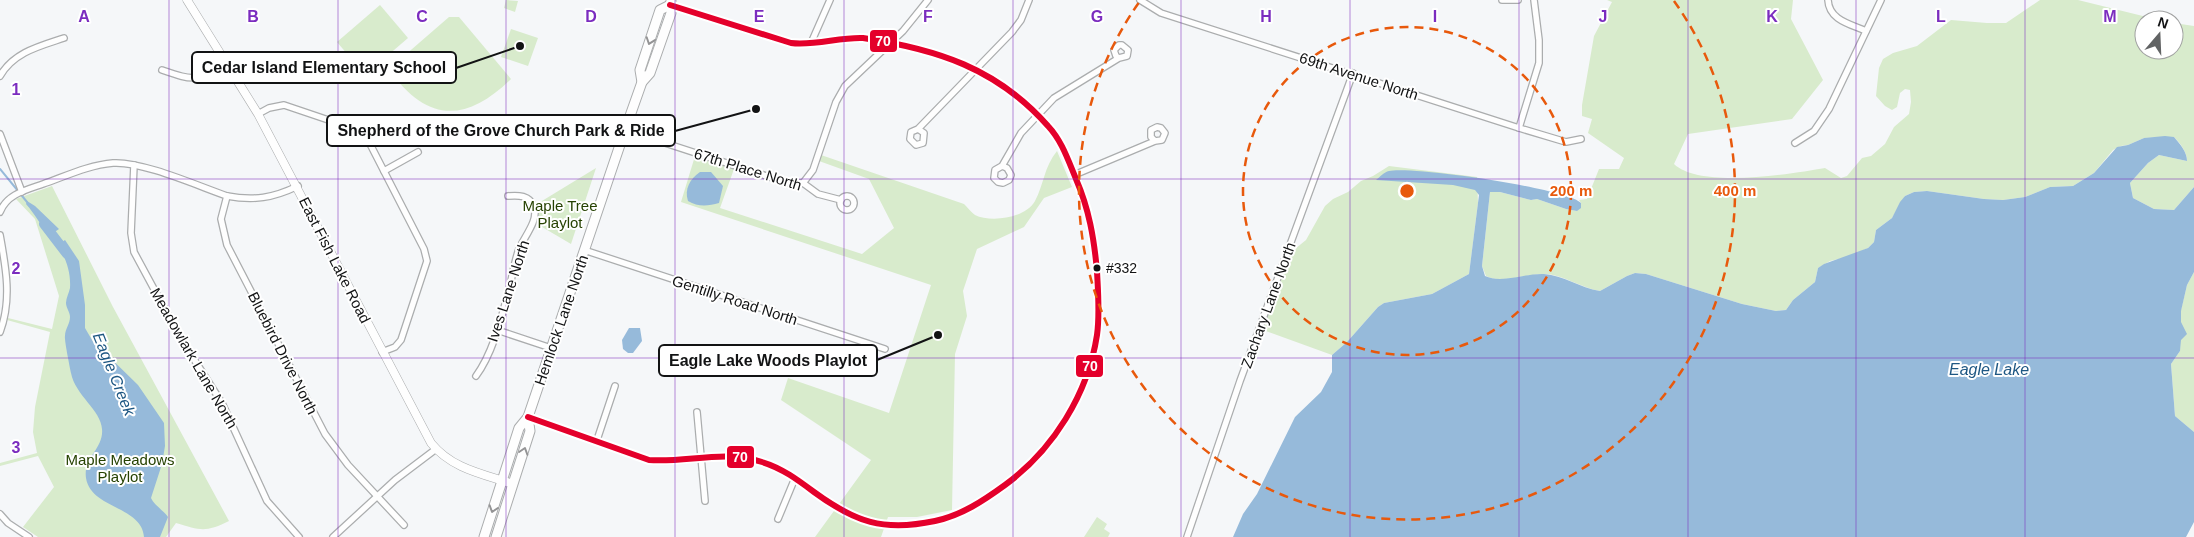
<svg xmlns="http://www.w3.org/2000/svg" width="2194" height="537" viewBox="0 0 2194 537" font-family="Helvetica,sans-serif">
<rect width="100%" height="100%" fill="#f5f7f9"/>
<g fill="#d8ebcc">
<polygon points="506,0 518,1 515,12 504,8"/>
<path d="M1607,0h186l-2,19 32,61 -31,39 -104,15 -14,30c26,25 117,10 151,4l16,10 6,-2 15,-18 9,-2 14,-12 9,-17 15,-13 2,-12 -1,-12 -5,-1 -5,4 -3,14 -5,3 -7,-4 -9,-10 3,-28 4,-9 10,-6 24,-7 34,-26 36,3h19l34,-23h38l81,20h-15v30h30v-27l20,3v161l-20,23 -20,-1 -21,-11 -3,-15 18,-20 11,-8 28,6c0,-9 -7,-18 -13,-24l-30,1 -16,7 -7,1 -8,4 -19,23 -21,13 -23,1 -25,10 -22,3 -19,-1 -57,-8 -13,1 -9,4 -13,22 -16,12 -2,12 -6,6 -17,8 -21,5 -12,7 -3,14 -22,18 -7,10 -10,1 -34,-7 -96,-30 -11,-1 -8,3 -27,15c-19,-3 -38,-17 -56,-17 -18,0 -42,10 -58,2l-4,-10 8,-74h10l31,8 6,-1 29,10 11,2 4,-8 -2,-3 8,-1 12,-30h20l5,-11 -36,-25 4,-14 -10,-3v-11l12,-69 18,-34z"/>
<polygon points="380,5 408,38 365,75 337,42"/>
<path d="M449,17h10l52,62c-45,44 -85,44 -122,-10z"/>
<polygon points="511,29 538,38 528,66 501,57"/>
<path d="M1057,151l15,36 -28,11 -20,29 -47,22 -14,42 4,25 -12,38 -3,156 -35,7h-29l-7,20h-66l56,-77 -90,-60 7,-22 101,35 42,-128 -250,-83 14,-46 39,13 -14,39 142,46 32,-26 -25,-49 -50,-18 2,-6 143,49c3,3 7,8 11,11 16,8 51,3 60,-14 9,-17 9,-34 22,-50z"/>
<polygon points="1389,166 1477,177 1478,203 1469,274 1432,294 1384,303 1378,307 1347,342 1332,355 1263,330 1290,253 1306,240 1325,206 1333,199 1348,192 1361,181 1373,176"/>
<polygon points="596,168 571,244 537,224 539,212 537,204"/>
<path d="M52,186l61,121 116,214c-24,12 -29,9 -53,2l-10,14h-128l-15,-10 31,-40 -16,-31 -38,10v-3l37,-10 -4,-21 2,-25 15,-75 -43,-12 1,-2 44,11 7,-33 -24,-77 -19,-20z"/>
<polygon points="2194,272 2194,432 2175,416 2171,364 2180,351 2181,310 2187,285"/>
<polygon points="1097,517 1107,524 1104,529 1110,533 1108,537 1084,537"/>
</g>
<g fill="#96bada">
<path d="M2165,136l9,1c6,7 13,15 13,24l-28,-6 -11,8 -18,20 3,15 21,11 20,1 20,-23v85l-7,13 -6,26v11l6,12 -6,6 -1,11 -9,13 4,52 19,16v90l-8,15h-953l10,-23 14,-20 38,-77 26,-25 11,-20v-17l15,-13 31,-35 6,-4 48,-9 37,-20 10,-79 -4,-5 -22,-5 -77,-5c4,-3 8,-8 13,-9 23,-5 177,17 192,32v5l-4,3 -11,-2 -29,-10 -6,1 -31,-8h-10l-8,74 3,10c17,8 40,-3 59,-2 19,1 36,14 56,17l27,-15 8,-3 11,1 96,30 34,7 10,-1 7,-10 22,-18 3,-14 6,-4 44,-16 6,-6 2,-12 16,-12 8,-16 5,-6 9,-4 13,-1 57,8 19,1 22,-3 25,-10 23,-1 21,-13 23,-26 11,-2 16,-7z"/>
<path d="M700,172h11l12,14 -4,17c-11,3 -21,4 -31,-2 -4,-12 2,-22 12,-29z"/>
<path d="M27,201l8,5 24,23 -9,6c-10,-10 -15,-21 -24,-31z"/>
<path d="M65,240l14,21 6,44v23l7,12 46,45 26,38 1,23 -3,18 -11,34c3,7 12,12 17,19l-8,20h-16c-2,-31 -53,-28 -58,-59 -3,-20 18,-30 16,-49 -1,-19 -27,-34 -31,-56 -1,-5 -7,-34 -6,-37 0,-7 5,-12 5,-19 0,-5 -4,-9 -4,-14 0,-5 3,-10 4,-15 1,-16 -4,-29 -12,-43z"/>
<polygon points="629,328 640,328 642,341 633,353 628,353 623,349 622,340"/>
</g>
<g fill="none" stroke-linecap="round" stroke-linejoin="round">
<polyline stroke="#96bada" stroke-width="2" points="0,169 27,202"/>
<polyline stroke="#96bada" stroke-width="10" points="44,224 67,254"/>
<g stroke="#abadae" stroke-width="8">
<g id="minor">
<polyline points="1140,0 1161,13 1519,128 1566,142 1581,139"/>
<polyline points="1502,0 1518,0"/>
<path d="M1828,0c1,20 22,24 38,31"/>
<polyline points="811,43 830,0"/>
<path d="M162,70c35,12 34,11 65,-9"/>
<path d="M0,76c14,-24 40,-30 64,-38"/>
<polyline points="258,114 269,108 284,105 358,130 369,142 424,249 427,261 401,340 395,347 382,352"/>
<polyline points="1519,128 1539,63 1539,40 1534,0"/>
<polyline points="918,129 924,133 923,143 916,145 910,139 911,132 918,129 1012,32 1021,20 1029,0"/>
<polyline points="625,130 788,183 803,183 818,194 841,200"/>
<polyline points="0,134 22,192"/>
<polyline points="1795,143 1814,131 1829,109 1881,0"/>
<polyline points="134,165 131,233 134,252 181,339 222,403 267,501 299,537"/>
<polyline points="1002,166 1007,168 1011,175 1009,180 1003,183 998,182 994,178 995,170 1002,166 1021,133 1054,98 1119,58 1127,56 1128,50 1122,45 1119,45 1114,50 1116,56 1119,58"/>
<polyline points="384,171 418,152"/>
<polyline points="1074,175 1155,141 1162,140 1165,133 1161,128 1157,127 1151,130 1151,137 1155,141"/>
<polyline points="803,183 813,170 836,102 845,86 903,31 928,0"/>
<circle cx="847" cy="203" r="7"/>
<polyline points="227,196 221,219 227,245 325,434 348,465 404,525"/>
<path d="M0,212c7,-18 26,-22 43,-28 23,-8 46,-19 70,-21 29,-2 85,23 114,33 27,5 46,2 71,-10"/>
<path d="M0,235c6,33 12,65 0,97"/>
<polyline points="584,250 885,349"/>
<polyline points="497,330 551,348"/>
<path d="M476,376c16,-22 24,-53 31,-79 5,-16 6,-32 12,-48 5,-12 20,-29 15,-42 -4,-12 -16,-12 -26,-11"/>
<polyline points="697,412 705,501"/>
<path d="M528,417l121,43c38,3 75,-11 113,2 20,6 36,18 52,30 41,30 69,40 121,29 27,-6 48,-20 70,-36 48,-35 83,-91 92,-150 3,-21 1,-43 0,-64 -3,-33 -8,-62 -21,-92 -8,-19 -14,-38 -28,-53 -51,-58 -112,-77 -185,-88 -24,-1 -48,8 -72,5l-121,-38"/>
<polyline points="597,440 615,386"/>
<polyline points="0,514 8,523 29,537"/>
<polyline points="778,519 795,478"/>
<polyline points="333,537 395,480 436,449"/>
<polyline points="1187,537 1240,381 1353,73"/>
</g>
</g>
<g stroke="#abadae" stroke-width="9">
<path id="tertiary" d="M187,0l71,114 173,329c21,26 52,31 82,41"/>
</g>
<g stroke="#abadae" stroke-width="11">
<g id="secondary">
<polyline points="642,82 640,70 660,10 670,5"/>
<polyline points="484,537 519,428 528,417 625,130 642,82 650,73 671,13 671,0"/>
<polyline points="496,537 530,431 528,417"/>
</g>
</g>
<use href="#minor" stroke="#fefefe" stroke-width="5.5"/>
<use href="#tertiary" stroke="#fefefe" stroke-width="8"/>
<use href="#secondary" stroke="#fefefe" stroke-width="9"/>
<g stroke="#fff" stroke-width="10">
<path id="bus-1" d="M528,417l121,43c38,3 75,-11 113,2 20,6 36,18 52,30 41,30 69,40 121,29 27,-6 48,-20 70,-36 48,-35 83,-91 92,-150 3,-21 1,-43 0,-64 -3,-33 -8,-62 -21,-92 -8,-19 -14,-38 -28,-53 -51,-58 -112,-77 -185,-88 -24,-1 -48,8 -72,5l-121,-38"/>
</g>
<use href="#bus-1" stroke="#e4002b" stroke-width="6"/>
</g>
<defs><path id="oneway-chevron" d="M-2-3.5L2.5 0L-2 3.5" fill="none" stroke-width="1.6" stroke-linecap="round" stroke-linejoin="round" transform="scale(1.25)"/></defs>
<g stroke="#949495">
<use href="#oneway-chevron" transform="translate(650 41) rotate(109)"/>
<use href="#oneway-chevron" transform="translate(524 451) rotate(-72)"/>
<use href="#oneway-chevron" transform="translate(493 509) rotate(108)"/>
</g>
<path fill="none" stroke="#7b2cbf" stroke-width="1" stroke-opacity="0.55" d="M169,0v537M338,0v537M506,0v537M675,0v537M844,0v537M1013,0v537M1181,0v537M1350,0v537M1519,0v537M1688,0v537M1856,0v537M2025,0v537M0,179h2194M0,358h2194"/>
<g fill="none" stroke="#e8590c" stroke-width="2.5" stroke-dasharray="9 6">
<circle cx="1407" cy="191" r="164"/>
<path d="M1674 1A328 328 0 1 1 1140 1"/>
</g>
<circle fill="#121314" stroke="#fff" stroke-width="2" cx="1097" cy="268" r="4.5"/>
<g text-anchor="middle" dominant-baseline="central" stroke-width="4" stroke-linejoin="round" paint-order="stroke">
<g font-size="14" fill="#121314" stroke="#fff" text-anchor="start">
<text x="1106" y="268">#332</text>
</g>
<g font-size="15" fill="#121314" stroke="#fff">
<text transform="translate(1359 76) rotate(18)">69th Avenue North</text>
<text transform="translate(748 169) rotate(17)">67th Place North</text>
<text transform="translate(335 260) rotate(63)">East Fish Lake Road</text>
<text transform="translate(508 291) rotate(-72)">Ives Lane North</text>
<text transform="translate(735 300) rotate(18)">Gentilly Road North</text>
<text transform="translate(1268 305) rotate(-70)">Zachary Lane North</text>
<text transform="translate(561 320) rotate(-71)">Hemlock Lane North</text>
<text transform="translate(283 353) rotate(63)">Bluebird Drive North</text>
<text transform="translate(194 358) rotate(60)">Meadowlark Lane North</text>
</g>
<g font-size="15" fill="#264202" stroke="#fff">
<text x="560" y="205">Maple Tree<tspan x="560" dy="17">Playlot</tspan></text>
<text x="120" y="459">Maple Meadows<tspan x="120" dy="17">Playlot</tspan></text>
</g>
<g font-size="16" font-style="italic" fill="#1e5783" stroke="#fff">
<text x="1989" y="369">Eagle Lake</text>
<text transform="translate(114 374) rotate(68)">Eagle Creek</text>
</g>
</g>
<g font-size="16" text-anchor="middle" font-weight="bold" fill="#7b2cbf" stroke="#fff" stroke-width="4" stroke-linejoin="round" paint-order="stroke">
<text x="84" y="22">A</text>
<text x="253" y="22">B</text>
<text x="422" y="22">C</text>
<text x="591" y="22">D</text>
<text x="759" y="22">E</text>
<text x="928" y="22">F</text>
<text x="1097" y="22">G</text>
<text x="1266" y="22">H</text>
<text x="1435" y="22">I</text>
<text x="1603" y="22">J</text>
<text x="1772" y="22">K</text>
<text x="1941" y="22">L</text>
<text x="2110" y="22">M</text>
<text x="16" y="95">1</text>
<text x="16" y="274">2</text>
<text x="16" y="453">3</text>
</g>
<circle cx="1407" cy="191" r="8" fill="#e8590c" stroke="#fff" stroke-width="2.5"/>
<g font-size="15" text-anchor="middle" font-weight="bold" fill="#e8590c" stroke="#fff" stroke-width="4" stroke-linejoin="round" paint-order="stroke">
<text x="1571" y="196">200 m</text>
<text x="1735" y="196">400 m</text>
</g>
<path fill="none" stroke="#121314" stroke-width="2" d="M520 46L456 68M756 109L675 131M938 335L877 360"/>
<g fill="#121314" stroke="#fff" stroke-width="2">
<circle cx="520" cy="46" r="5"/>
<circle cx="756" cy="109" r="5"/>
<circle cx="938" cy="335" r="5"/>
</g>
<g fill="#fff" stroke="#121314" stroke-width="2">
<rect x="192" y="52" width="264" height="31" rx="5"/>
<rect x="327" y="115" width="348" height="31" rx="5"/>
<rect x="659" y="345" width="218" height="31" rx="5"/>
</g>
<g font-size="16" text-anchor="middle" font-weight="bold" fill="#121314">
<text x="324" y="73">Cedar Island Elementary School</text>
<text x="501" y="136">Shepherd of the Grove Church Park &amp; Ride</text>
<text x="768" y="366">Eagle Lake Woods Playlot</text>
</g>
<g stroke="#fff" stroke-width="2">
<rect x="869" y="29" width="29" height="24" rx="5" fill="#e4002b"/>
<rect x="1075" y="354" width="29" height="24" rx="5" fill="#e4002b"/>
<rect x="726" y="445" width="29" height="24" rx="5" fill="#e4002b"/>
</g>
<g font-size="14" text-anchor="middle" font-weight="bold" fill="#fff">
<text x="883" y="46">70</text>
<text x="1090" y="371">70</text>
<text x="740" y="462">70</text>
</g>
<g transform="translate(2159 35) rotate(19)"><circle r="24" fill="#ffffff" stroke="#a0a1a1"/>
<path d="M0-4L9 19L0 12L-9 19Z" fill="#616364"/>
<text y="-8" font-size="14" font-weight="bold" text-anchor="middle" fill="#121314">N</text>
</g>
</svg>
